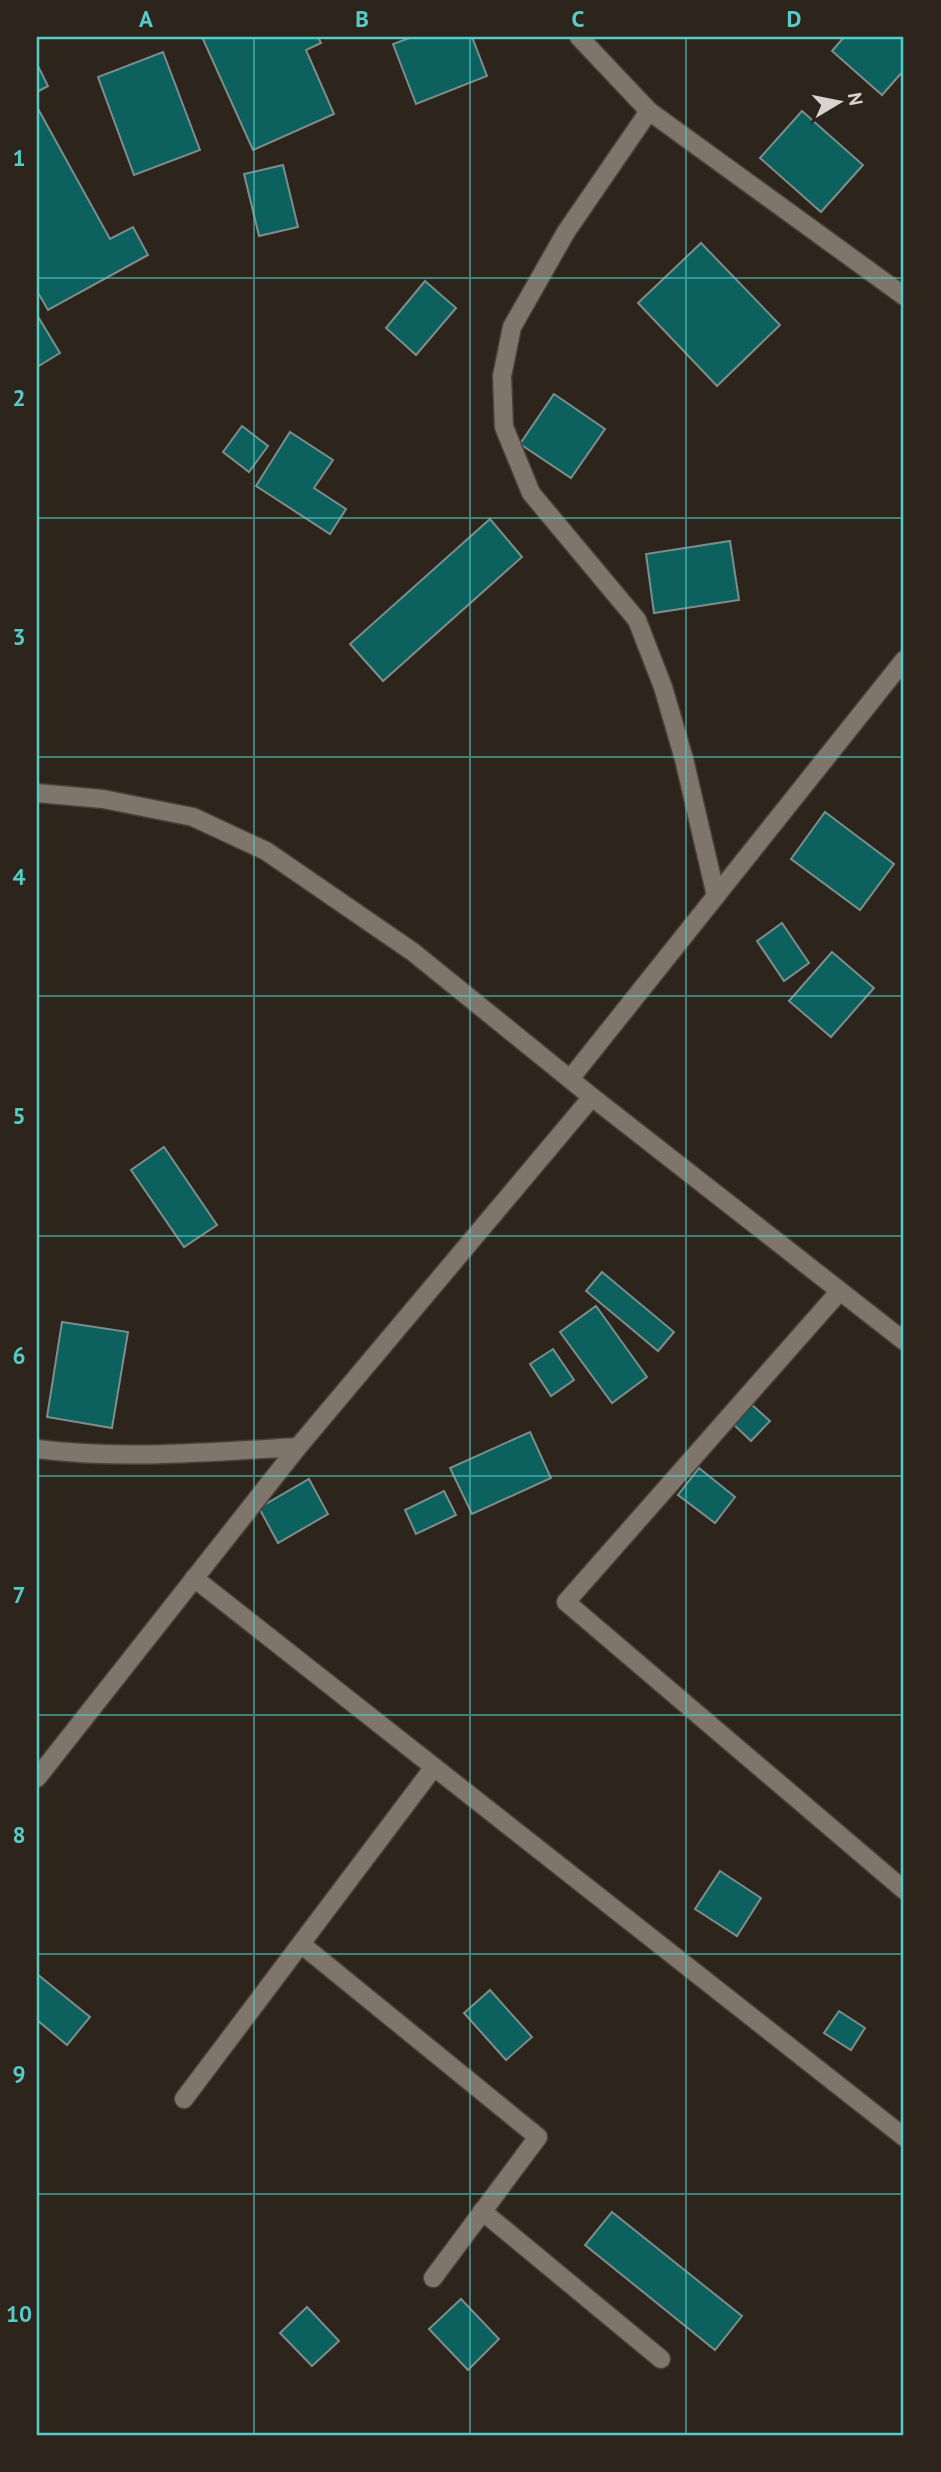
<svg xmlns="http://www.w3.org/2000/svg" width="941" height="2472" viewBox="0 0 941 2472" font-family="'PT Sans',sans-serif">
<rect width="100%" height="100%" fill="#2d251c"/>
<g fill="#0c605d" stroke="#7c8d8c" stroke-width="2">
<polygon points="202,37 318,37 321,43 306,50 334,114 253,150"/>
<polygon points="412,37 472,37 487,76 416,104 393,44"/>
<polygon points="844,37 904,37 904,70 882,95 832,51"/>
<polygon points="163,52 200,150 134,175 98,77"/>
<polygon points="37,64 48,86 37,92"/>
<polygon points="37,107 110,239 133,227 148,255 48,310 37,291"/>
<polygon points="802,111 863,165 821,212 760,158"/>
<polygon points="283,165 298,227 259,236 244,174"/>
<polygon points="701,243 780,325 717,386 638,303"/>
<polygon points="425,281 456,308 416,355 386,328"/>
<polygon points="37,315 60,353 37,367"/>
<polygon points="554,394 605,429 571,478 520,444"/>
<polygon points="242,426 268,446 249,472 223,452"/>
<polygon points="290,432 333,460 314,488 346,509 330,534 256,486"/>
<polygon points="490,519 522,557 383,681 350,644"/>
<polygon points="730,541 739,600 654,613 646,554"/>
<polygon points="825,812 894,864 860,910 791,859"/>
<polygon points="782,923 809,963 784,981 757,941"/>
<polygon points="832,952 874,988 831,1037 789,1001"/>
<polygon points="164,1147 217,1225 184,1247 131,1170"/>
<polygon points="602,1272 674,1332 658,1351 586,1291"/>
<polygon points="596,1306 647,1377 612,1403 560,1332"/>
<polygon points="62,1322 128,1332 112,1428 47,1417"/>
<polygon points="553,1349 574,1380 551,1396 530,1364"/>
<polygon points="750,1403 770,1421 751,1441 732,1423"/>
<polygon points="530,1432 551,1478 472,1514 450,1468"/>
<polygon points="699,1468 735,1497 715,1523 678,1495"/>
<polygon points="309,1479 328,1514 278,1543 259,1508"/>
<polygon points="444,1491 456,1515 416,1534 405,1510"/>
<polygon points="720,1871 761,1898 737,1936 695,1909"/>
<polygon points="37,1974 90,2017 67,2045 37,2020"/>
<polygon points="490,1990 532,2037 506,2060 464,2013"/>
<polygon points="839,2011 865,2028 851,2050 824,2033"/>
<polygon points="612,2212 742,2316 715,2350 585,2245"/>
<polygon points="461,2299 499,2339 468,2370 429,2329"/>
<polygon points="307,2307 339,2341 312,2366 280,2333"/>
</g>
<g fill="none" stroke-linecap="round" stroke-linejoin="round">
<g stroke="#48413a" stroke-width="21">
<g id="minor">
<polyline points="579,37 649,111 904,296"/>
<polyline points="649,111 566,232 512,327 502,376 504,427 531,493 637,620 663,687 684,759 716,896"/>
<polyline points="37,793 103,799 193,817 266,851 413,952 592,1097 904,1341"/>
<polyline points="570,1079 904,660"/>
<polyline points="839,1292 566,1602 904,1890"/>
<path d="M37,1449c86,11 174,3 261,-2"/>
<polyline points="194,1578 904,2137"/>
<polyline points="37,1778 298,1447 592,1097"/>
<polyline points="301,1944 538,2137 433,2278"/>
<polyline points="184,2099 434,1767"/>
<polyline points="482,2211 661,2359"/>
</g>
</g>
<use href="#minor" stroke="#7f756b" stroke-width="18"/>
</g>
<path fill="none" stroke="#54cdc8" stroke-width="2" stroke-opacity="0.55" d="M254,37v2398M470,37v2398M686,37v2398M37,278h867M37,518h867M37,757h867M37,996h867M37,1236h867M37,1476h867M37,1715h867M37,1954h867M37,2194h867"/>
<rect width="941" height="2472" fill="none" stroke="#2d251c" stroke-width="77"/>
<g transform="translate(839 102) rotate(80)" stroke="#2d251c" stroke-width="5" paint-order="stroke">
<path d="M0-5L12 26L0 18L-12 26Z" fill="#d9d3cd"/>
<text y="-10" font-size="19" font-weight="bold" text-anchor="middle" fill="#d9d3cd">N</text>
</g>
<rect x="38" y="38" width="864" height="2396" fill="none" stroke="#54cdc8" stroke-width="2.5"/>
<g font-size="23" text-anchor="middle" font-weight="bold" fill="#54cdc8">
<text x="146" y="27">A</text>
<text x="362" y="27">B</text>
<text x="578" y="27">C</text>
<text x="794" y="27">D</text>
<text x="19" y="166">1</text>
<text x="19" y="406">2</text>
<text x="19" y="645">3</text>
<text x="19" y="885">4</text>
<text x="19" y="1124">5</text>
<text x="19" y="1364">6</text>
<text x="19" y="1603">7</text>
<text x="19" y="1843">8</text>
<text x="19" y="2082">9</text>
<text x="19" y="2322">10</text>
</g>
</svg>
